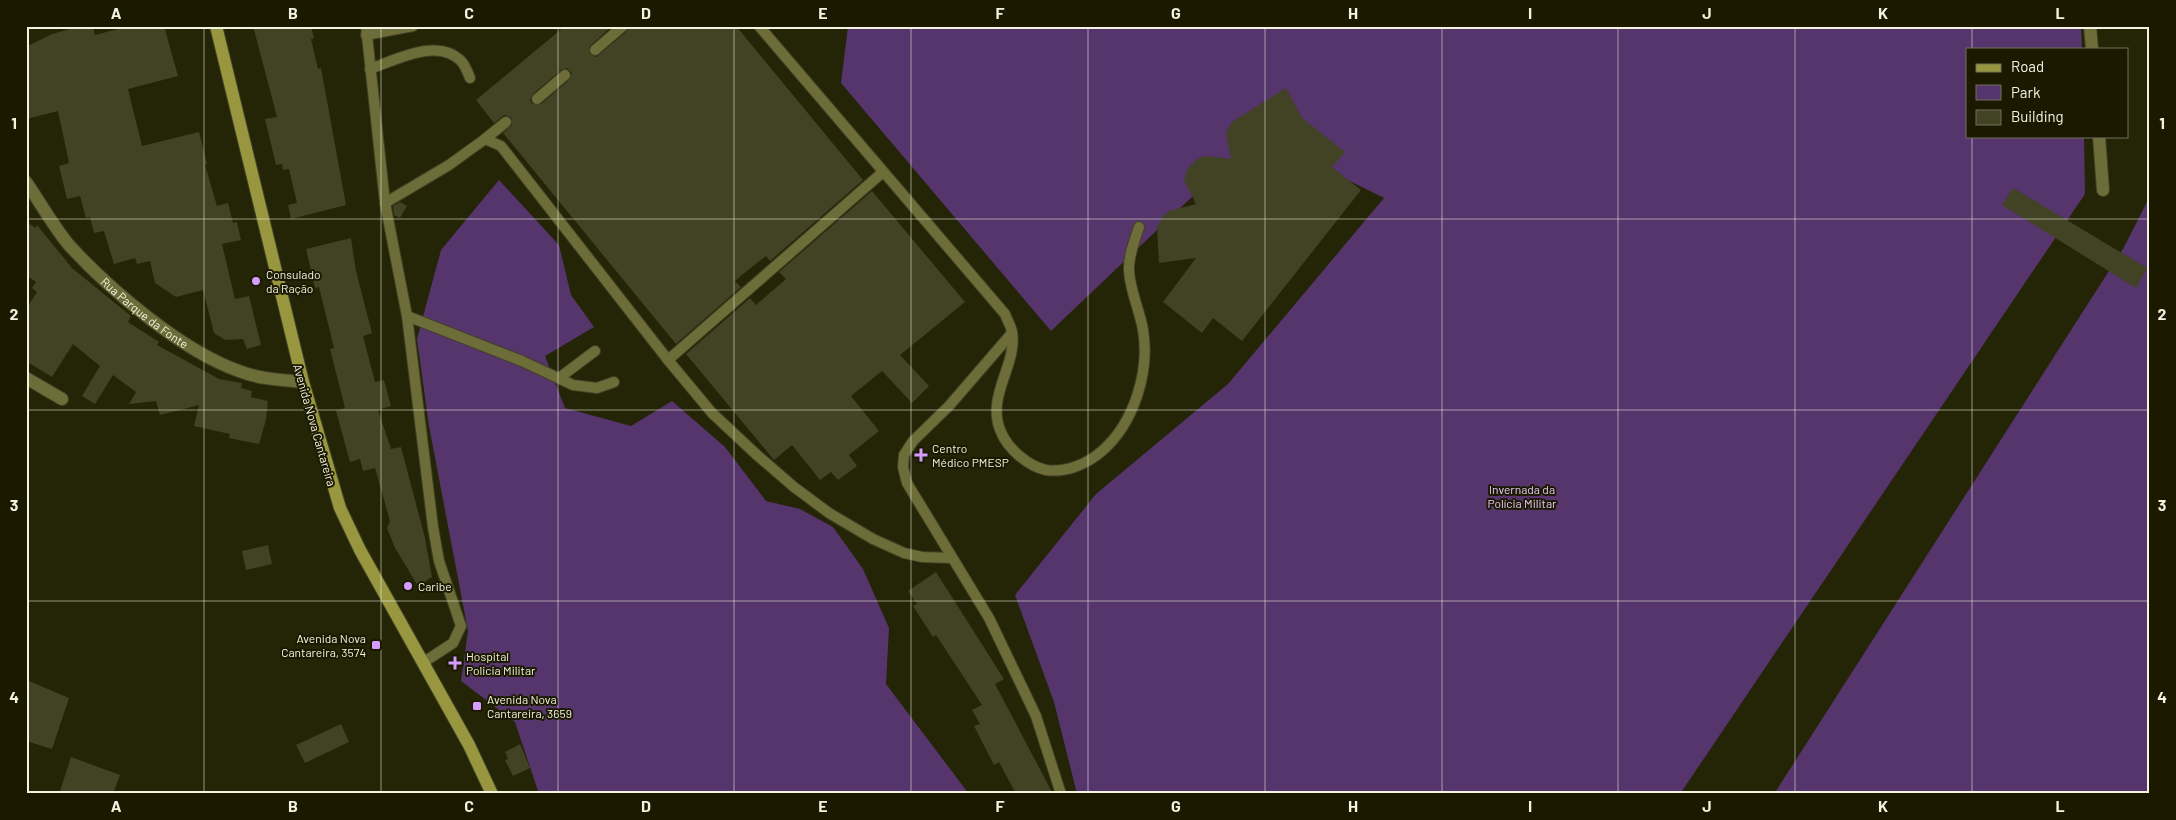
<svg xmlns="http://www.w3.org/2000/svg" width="2176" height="820" viewBox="0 0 2176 820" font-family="Barlow,sans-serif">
<rect width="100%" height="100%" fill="#242406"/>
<g fill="#56346c">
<polygon points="848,26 2081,26 2082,49 1967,49 1967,136 2084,136 2085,194 1680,794 1077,794 1054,702 1015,595 1096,494 1228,384 1384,198 1257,135 1051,331 841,83"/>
<polygon points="499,180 559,245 571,295 594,327 545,356 565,408 631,426 672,401 725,447 766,501 800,509 833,527 863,569 889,628 886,684 969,794 539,794 515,722 461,681 468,631 429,426 417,339 441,250"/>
<polygon points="2150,196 2150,794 1774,794 2123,249"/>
</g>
<g fill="#424224" fill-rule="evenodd">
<polygon points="81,26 93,26 95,35 130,26 164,26 178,76 128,89 142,146 199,132 207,164 205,165 217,206 228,203 233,223 237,222 241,240 222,244 235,299 249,296 261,345 247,349 243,339 225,340 214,333 203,290 176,297 155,283 150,261 137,264 135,258 114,264 104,231 94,233 90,217 86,218 80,196 67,199 59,166 69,163 58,111 26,119 26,47 52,34"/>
<polygon points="253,26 311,26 314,38 311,39 318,69 321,68 346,205 291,219 288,205 297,203 289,169 283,170 282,164 276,165 265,119 277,117"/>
<path d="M565,26h47l-23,21 1,7 6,3 31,-26 3,-5h106l127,154 -93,81 -4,-5 -23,18 -8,7 6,6 -65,57 -173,-211 9,-8 -1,-8 -7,-2 -10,8 -18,-23zM567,68l5,5 -3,7 -28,24h-9l-2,-4 3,-6 28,-24z"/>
<polygon points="1286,88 1302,118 1345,152 1332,167 1361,190 1242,341 1213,318 1202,333 1163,302 1196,258 1159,263 1157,227 1163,216 1169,211 1196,204 1184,180 1187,170 1196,160 1205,156 1231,159 1226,133 1232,122"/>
<polygon points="2013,188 2147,268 2136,288 2002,205"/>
<polygon points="872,191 965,302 900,355 929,386 912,403 882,371 851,396 879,431 849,455 857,466 838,480 831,472 820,480 792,445 774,460 686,354 750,298 756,305 786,279 779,272"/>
<polygon points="400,202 407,206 400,218 394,215 393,206"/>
<polygon points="26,222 36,228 37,225 72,268 131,316 128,322 159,342 157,345 219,379 242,383 241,388 252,391 251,397 268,401 266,420 259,444 229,438 230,434 194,426 199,405 160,415 156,401 129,404 136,392 113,375 95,404 82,396 100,366 73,344 52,377 26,361 26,309 37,292 32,288 36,282 26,275"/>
<polygon points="351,238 356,271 372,333 363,336 375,382 384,380 391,406 378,410 391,449 401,447 425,538 432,577 418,586 395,548 387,528 390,521 375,468 363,471 360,459 350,462 336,411 345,408 330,349 334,348 319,287 315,288 306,249"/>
<polygon points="268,545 272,564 246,570 242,551"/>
<polygon points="936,572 1004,679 995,684 1053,794 1016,794 999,762 994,765 974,726 980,724 972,710 982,705 936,635 933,637 913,606 917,604 908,591"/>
<polygon points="29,681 69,698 52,749 26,741 26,682"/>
<polygon points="341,724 349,742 305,763 296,745"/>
<polygon points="520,744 530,768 513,776 505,760 508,759 505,752"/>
<polygon points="71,757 120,775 113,794 59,794"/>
</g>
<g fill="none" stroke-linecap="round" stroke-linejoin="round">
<g stroke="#414125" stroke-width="12">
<g id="service">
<polyline points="366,26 385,203 407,316 433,527 439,561 461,626 453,643 424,662"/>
<path d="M759,26l246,288c2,6 6,12 7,18 6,32 -27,65 -11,100 7,17 27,34 45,38 20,3 41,-6 56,-19 32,-28 48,-79 41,-121 -3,-19 -13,-39 -14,-59 -1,-15 6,-31 10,-44"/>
<polyline points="366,35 413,26"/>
<polyline points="595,50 623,26"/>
<path d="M370,69c25,-9 68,-32 91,-8 4,4 7,12 9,17"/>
<polyline points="537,99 565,75"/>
<polyline points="485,139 506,122"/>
<polyline points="385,203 449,165 485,139 501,146 668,360 712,413 758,456 794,487 829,513 873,539 904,553 922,557 951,558"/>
<polyline points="407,316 522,361 573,385 597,388 614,382"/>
<polyline points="1012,333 949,406 913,441 904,455 903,467 907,483 989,618 1036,716 1061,794"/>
<polyline points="668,360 883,172"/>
<polyline points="559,378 595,351"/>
</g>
</g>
<g stroke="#414125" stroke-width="14">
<g id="minor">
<polyline points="2090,26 2092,49"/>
<polyline points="2099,136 2103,190"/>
<path id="s1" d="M26,182c14,20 27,44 43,63 41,45 113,106 170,126 20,8 42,9 64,11"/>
<polyline points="26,378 62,399"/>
</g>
</g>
<g stroke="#414125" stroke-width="14">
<polyline id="secondary" points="216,26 303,382 340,508 360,550 469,745 492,794"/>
</g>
<use href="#service" stroke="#6d6d39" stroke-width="10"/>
<use href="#minor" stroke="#6d6d39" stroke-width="12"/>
<use href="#secondary" stroke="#989740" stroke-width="12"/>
</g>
<path fill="none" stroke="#f2f3e1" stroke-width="1" stroke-opacity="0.55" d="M204,26v768M381,26v768M558,26v768M734,26v768M911,26v768M1088,26v768M1265,26v768M1442,26v768M1618,26v768M1795,26v768M1972,26v23M1972,136v658M26,219h2124M26,410h2124M26,601h2124"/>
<g fill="#d49cfc" stroke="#1b1a00" stroke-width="2">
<circle cx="256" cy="281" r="5"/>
<path d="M918.5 447.5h5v5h5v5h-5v5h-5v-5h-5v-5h5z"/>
<circle cx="408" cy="586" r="5"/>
<rect x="371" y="640" width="10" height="10" rx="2.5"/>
<path d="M452.5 655.5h5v5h5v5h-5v5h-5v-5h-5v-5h5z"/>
<rect x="472" y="701" width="10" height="10" rx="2.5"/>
</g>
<g text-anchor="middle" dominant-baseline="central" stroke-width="4" stroke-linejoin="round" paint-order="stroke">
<g font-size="12" fill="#f2f3e1" stroke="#1b1a00" text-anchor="start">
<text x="266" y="274">Consulado<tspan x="266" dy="14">da Ração</tspan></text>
<text x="932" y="448">Centro<tspan x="932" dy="14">Médico PMESP</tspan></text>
<text x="418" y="586">Caribe</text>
<text x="366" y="638" text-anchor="end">Avenida Nova<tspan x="366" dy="14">Cantareira, 3574</tspan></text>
<text x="466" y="656">Hospital<tspan x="466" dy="14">Policia Militar</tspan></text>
<text x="487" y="699">Avenida Nova<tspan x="487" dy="14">Cantareira, 3659</tspan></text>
</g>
<g font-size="12" fill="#f2f3e1" stroke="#1b1a00">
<text stroke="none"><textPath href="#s1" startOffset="178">Rua Parque da Fonte</textPath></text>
<text transform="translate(315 425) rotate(74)">Avenida Nova Cantareira</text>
</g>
<g font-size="12" fill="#e7c9fe" stroke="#1b1a00">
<text x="1522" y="489">Invernada da<tspan x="1522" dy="14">Polícia Militar</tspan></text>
</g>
</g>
<rect width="2176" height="820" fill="none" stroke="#1b1a00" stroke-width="55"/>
<rect x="1966" y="48" width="162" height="90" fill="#1b1a00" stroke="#71715a"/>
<rect x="1976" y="64" width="25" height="8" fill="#989740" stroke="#71715a"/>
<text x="2011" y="72" font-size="15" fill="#f2f3e1">Road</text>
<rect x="1976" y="85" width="25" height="15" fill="#56346c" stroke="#71715a"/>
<text x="2011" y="98" font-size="15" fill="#f2f3e1">Park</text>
<rect x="1976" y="110" width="25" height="15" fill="#424224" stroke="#71715a"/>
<text x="2011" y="122" font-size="15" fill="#f2f3e1">Building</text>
<rect x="28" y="28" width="2120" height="764" fill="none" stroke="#f2f3e1" stroke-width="2"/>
<g font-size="16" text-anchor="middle" font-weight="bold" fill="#f2f3e1">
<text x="116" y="19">A</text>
<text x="293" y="19">B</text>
<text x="469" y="19">C</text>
<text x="646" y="19">D</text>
<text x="823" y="19">E</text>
<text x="1000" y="19">F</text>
<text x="1176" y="19">G</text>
<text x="1353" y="19">H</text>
<text x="1530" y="19">I</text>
<text x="1707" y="19">J</text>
<text x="1883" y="19">K</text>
<text x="2060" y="19">L</text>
<text x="14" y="129">1</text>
<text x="2162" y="129">1</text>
<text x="14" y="320">2</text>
<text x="2162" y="320">2</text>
<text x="14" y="511">3</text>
<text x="2162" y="511">3</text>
<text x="14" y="703">4</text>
<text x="2162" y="703">4</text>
<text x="116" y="812">A</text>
<text x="293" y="812">B</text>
<text x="469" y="812">C</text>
<text x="646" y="812">D</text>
<text x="823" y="812">E</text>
<text x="1000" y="812">F</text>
<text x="1176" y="812">G</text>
<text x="1353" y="812">H</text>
<text x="1530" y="812">I</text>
<text x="1707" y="812">J</text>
<text x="1883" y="812">K</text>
<text x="2060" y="812">L</text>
</g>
</svg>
